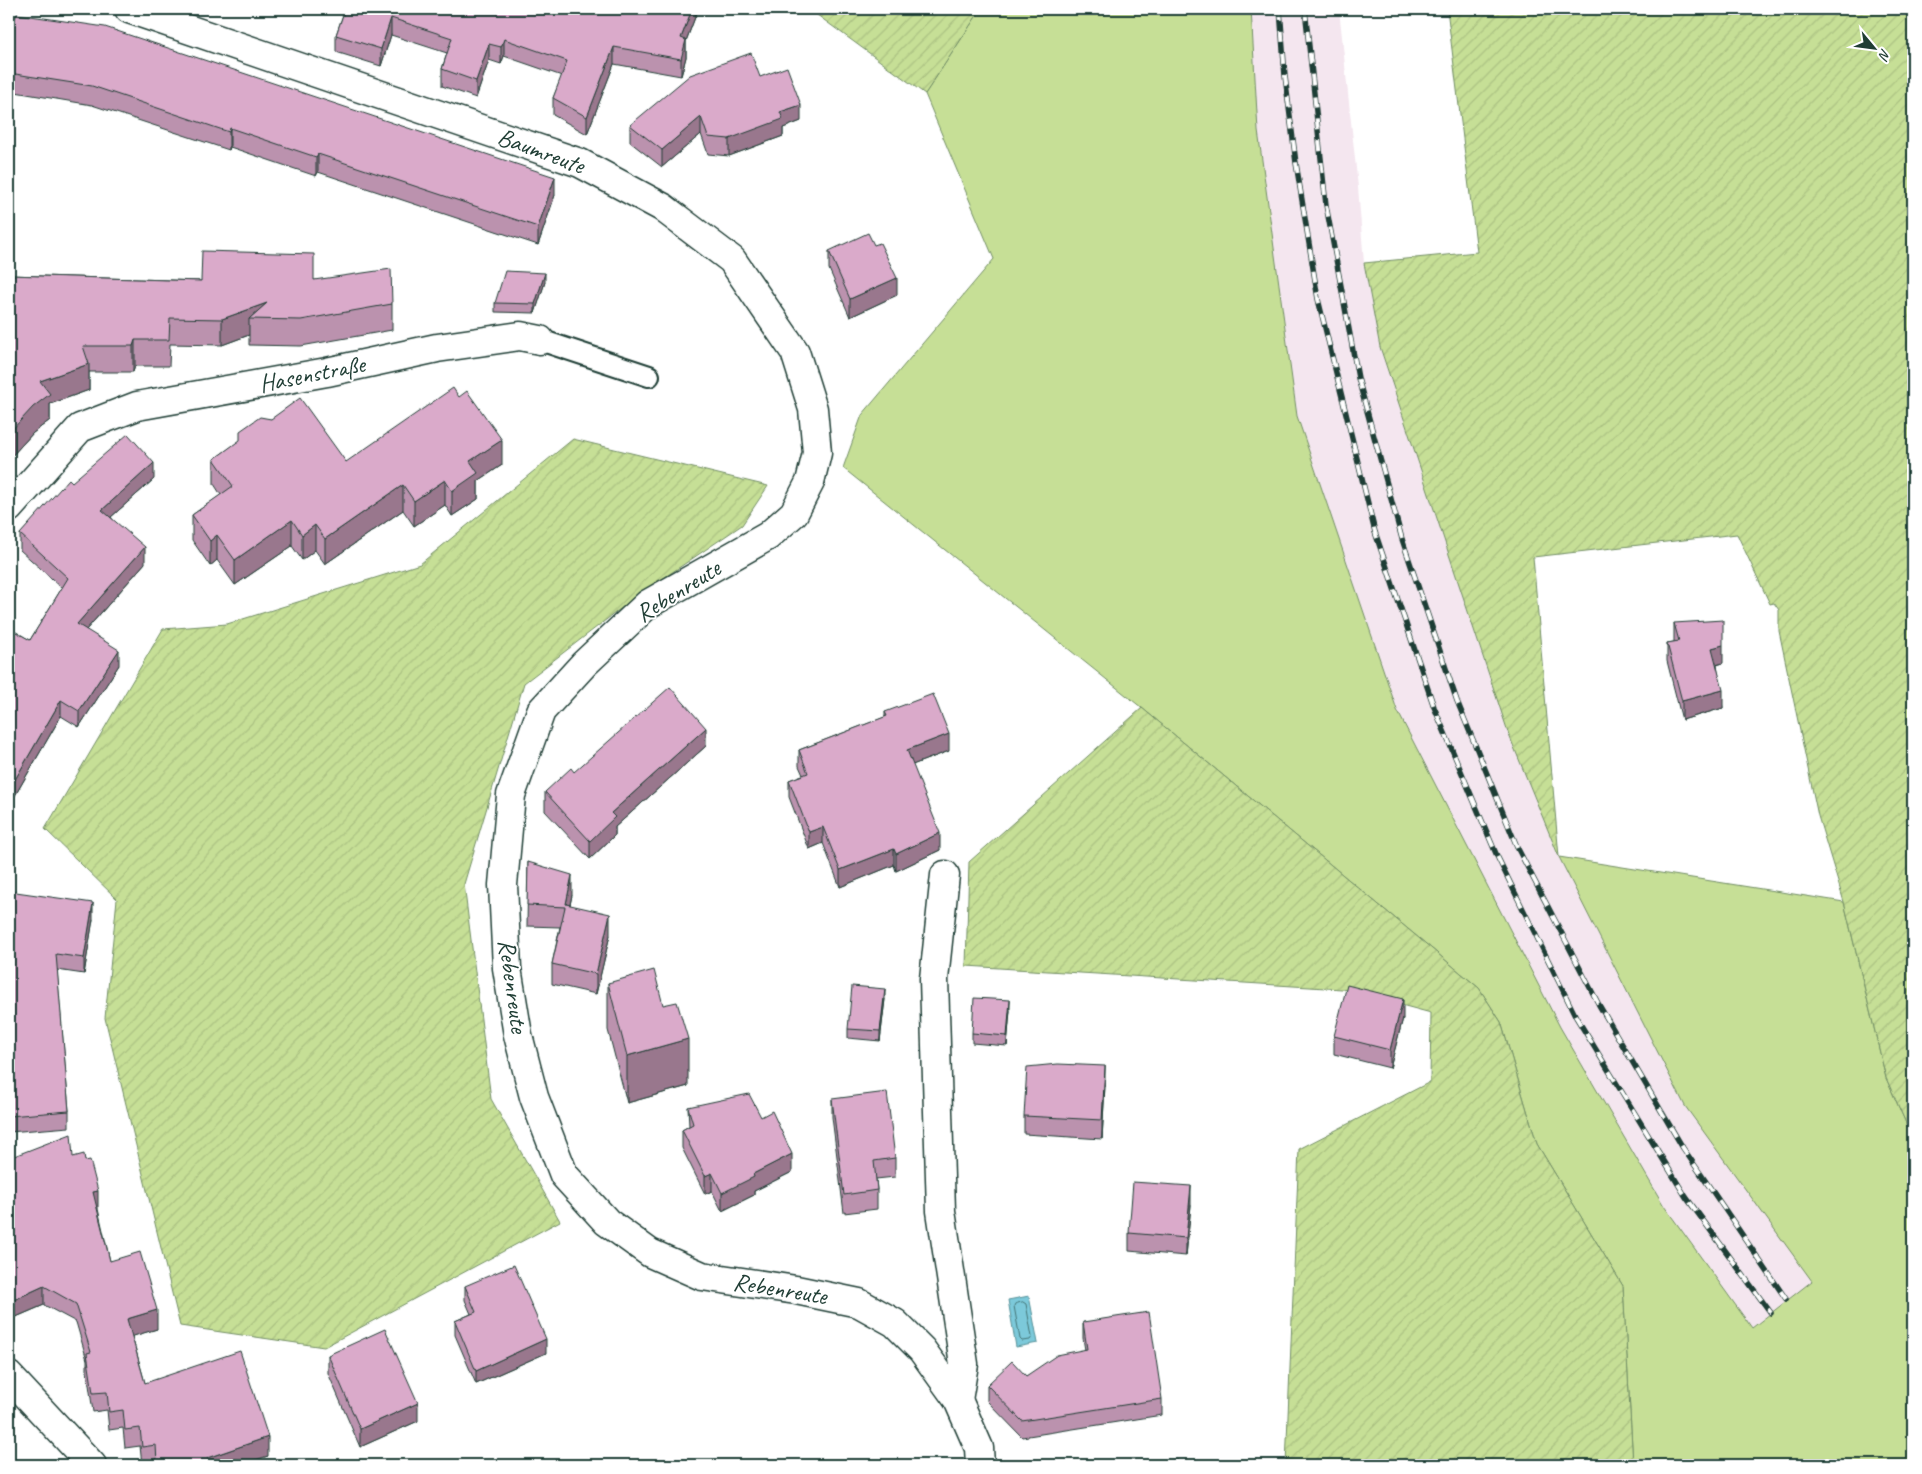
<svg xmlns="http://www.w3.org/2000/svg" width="1922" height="1474" viewBox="0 0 1922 1474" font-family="Caveat,sans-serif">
<defs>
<pattern id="garden-furrows" width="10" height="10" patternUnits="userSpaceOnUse" patternTransform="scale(1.25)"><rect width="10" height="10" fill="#c6df96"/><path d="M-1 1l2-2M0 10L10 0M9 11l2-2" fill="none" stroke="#aac082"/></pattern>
</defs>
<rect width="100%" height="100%" fill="#fff"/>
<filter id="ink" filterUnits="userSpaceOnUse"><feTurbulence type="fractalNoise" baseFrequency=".02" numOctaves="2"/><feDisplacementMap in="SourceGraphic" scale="10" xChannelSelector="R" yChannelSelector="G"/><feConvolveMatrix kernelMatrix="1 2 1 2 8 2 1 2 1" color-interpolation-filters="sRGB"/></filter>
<g filter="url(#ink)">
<polygon fill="#f4e6ef" points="1251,9 1339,9 1358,187 1364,263 1380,347 1509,735 1559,857 1685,1106 1813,1281 1752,1328 1664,1206 1560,1027 1397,710 1297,416 1258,131"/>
<polygon fill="#c6df96" stroke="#728e65" points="981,9 1251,9 1258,131 1297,416 1397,710 1560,1027 1664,1206 1752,1328 1812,1281 1685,1106 1559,857 1844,902 1886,1078 1913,1139 1913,1465 1633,1465 1623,1286 1537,1144 1501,1022 1479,988 1142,708 843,468 862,415 994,259 925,94"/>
<g fill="url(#garden-furrows)" stroke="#728e65">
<polygon points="809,9 981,9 925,94"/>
<polygon points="1447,9 1913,9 1913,1139 1886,1078 1844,902 1818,816 1779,631 1779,610 1774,603 1770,604 1737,534 1533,557 1559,857 1509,735 1401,410 1380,347 1364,263 1477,252"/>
<polygon points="573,439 768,486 742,525 637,596 524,683 464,884 491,1099 560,1221 324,1347 180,1326 105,1018 117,899 45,829 163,629 227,624 420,564"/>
<polygon points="1142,708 1479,988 1501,1022 1537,1144 1623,1286 1633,1465 1286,1465 1299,1149 1430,1082 1431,1013 1342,989 966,966 969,862"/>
</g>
<polygon fill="#7cc9da" stroke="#579198" points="1029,1296 1038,1343 1016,1347 1008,1300"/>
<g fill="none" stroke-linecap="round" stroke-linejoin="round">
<polygon stroke="#447576" stroke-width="1" points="1023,1302 1026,1304 1032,1337 1030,1340 1022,1341 1020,1339 1014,1306 1015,1304"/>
<g stroke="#1f3d34" stroke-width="24">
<polyline id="service" points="540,340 649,376"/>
</g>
<g stroke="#1f3d34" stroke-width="31">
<g id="minor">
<polyline points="129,9 580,163 662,207 732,260 795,352 813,409 817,453 810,482 794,513 768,536 648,604 584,664 541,711 511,795 503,885 507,968 518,1035 534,1097 564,1175 607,1222 650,1253 702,1276 796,1290 859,1303 895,1323 922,1350 958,1400 979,1448 980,1465"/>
<polyline points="9,508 80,428 137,406 327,372 437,348 520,336 540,340"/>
<polyline points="945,875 934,979 941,1211 964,1364 958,1400"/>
<polyline points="9,1376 92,1465"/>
</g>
</g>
<use href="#service" stroke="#fff" stroke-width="20"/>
<use href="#minor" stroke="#fff" stroke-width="28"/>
<g stroke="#1f3d34" stroke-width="5.5">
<g id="rail">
<polyline points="1280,9 1285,76 1296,163 1318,299 1375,532 1434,707 1497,856 1576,1017 1686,1197 1771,1313"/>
<polyline points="1305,9 1326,205 1358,378 1402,539 1457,701 1518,849 1599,1005 1683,1148 1786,1299"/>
</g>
</g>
<use href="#rail" stroke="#fff" stroke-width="4" stroke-dasharray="11" stroke-linecap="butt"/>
</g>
<g fill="#bb92ae" stroke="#1f3d34">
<polygon points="211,9 218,9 216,12"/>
<polygon points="345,9 607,13 697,9 697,12 686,41 686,57 681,76 614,64 587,134 553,115 553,98 562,76 504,56 501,64 489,60 476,98 442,86 442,69 447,53 391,35 381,66 336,52 336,35"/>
<polygon points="9,28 555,195 538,245 318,172 316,176 230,147 229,150 92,105 9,91"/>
<polygon points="760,77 801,121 783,128 783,136 729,156 708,154 701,134 662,167 630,142 630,125"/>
<polygon points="829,251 897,295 850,317 829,269"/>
<polygon points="9,275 201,281 314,280 392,304 392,330 301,346 249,345 249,335 222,345 170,344 169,366 135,366 133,372 89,372 89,390 50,404 50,420 33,433 9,459"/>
<polygon points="545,282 535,313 495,312 495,303"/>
<polygon points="271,419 346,462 502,465 478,481 478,499 452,516 445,505 414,526 403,510 325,564 315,550 302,560 292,546 235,585 217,560 210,566 192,540 192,515 221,495 214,484 214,459"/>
<polygon points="154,479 111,517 145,563 86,630 119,665 79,727 61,716 13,799 9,796 9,628 30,640 62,588 20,550 20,534 72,482"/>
<polygon points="1674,623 1723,663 1717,665 1723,708 1682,720 1667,661 1667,643 1674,642"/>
<polygon points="885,712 949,751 912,765 940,850 896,871 894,865 840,887 823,843 809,849 789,797 789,780 803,775 799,766 799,750 885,717"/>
<polygon points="706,746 615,827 615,835 590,859 545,811 545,792 574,772"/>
<polygon points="528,862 572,895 570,905 610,935 596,994 552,984 552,964 560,927 527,926"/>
<polygon points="9,891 93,919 84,974 57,970 69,1111 69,1127 9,1132"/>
<polygon points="608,983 663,1005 688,1086 627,1103 608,1030"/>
<polygon points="885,999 880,1041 848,1038 848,1029"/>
<polygon points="1010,1010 1007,1046 972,1043 972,1033"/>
<polygon points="1403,1018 1390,1068 1334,1054 1334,1036"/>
<polygon points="1105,1085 1102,1139 1024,1134 1024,1116"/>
<polygon points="832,1099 895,1158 895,1177 876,1179 877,1190 877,1209 844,1213 832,1117"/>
<polygon points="688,1107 761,1117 792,1172 754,1191 754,1195 722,1211 712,1191 705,1194 682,1148 682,1130 689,1126"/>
<polygon points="73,1157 98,1209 110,1261 157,1329 132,1336 145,1383 268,1456 240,1465 156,1465 156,1464 142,1465 140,1446 125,1448 123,1428 109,1430 107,1410 93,1412 87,1371 87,1360 76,1322 44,1305 9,1320"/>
<polygon points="1191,1205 1186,1256 1129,1251 1129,1233"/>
<polygon points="465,1286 546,1353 476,1384 455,1335 455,1321 471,1314 465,1300"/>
<polygon points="1083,1322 1162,1399 1162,1415 1022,1437 987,1401 987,1385 1026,1376 1085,1350 1083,1338"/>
<polygon points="328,1355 418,1421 360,1447 328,1373"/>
</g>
<g fill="#99778d" stroke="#1f3d34">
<polygon points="692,9 697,9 697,12 686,41 686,57 681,76 681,38"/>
<polygon points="391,18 391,35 381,66 381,49"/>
<polygon points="504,39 504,56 501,64 501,47"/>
<polygon points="489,44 489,60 476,98 476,81"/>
<polygon points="614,47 614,64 587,134 587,117"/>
<polygon points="801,105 801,121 783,128 783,136 729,156 729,139 780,112"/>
<polygon points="701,117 701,134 662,167 662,150"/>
<polygon points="230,128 230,147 229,150 229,132"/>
<polygon points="318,154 318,172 316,176 316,157"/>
<polygon points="555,177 555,195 538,245 538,227"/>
<polygon points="545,273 545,282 535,313 535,304"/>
<polygon points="897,278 897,295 850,317 850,299"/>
<polygon points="267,303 249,319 249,335 222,345 222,319"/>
<polygon points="135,340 135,366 133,372 133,346"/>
<polygon points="89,364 89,390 50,404 50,420 33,433 9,459 9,433 40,381"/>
<polygon points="502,440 502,465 478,481 478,499 452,516 452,491 470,461"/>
<polygon points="154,463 154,479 102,525 102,510"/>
<polygon points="445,480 445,505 414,526 414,501"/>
<polygon points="403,485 403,510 325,564 325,539"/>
<polygon points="292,520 292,546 235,585 235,560"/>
<polygon points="315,525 315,550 302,560 302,535"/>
<polygon points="217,535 217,560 210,566 210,541"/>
<polygon points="145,547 145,563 77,640 77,624"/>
<polygon points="1723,645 1723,663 1712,666 1712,648"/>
<polygon points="119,650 119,665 79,727 79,711"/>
<polygon points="1723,690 1723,708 1682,720 1682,701"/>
<polygon points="61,700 61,716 13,799 13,783"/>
<polygon points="706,728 706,746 615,827 615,835 590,859 590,841 611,813"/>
<polygon points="949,734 949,751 907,767 907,750"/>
<polygon points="823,827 823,843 809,849 809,832"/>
<polygon points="940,833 940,850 896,871 896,854"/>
<polygon points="894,849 894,865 840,887 840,870"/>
<polygon points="572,875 572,895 566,924 566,904"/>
<polygon points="93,903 93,919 84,974 84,958"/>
<polygon points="610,914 610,935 596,994 596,974"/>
<polygon points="885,989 885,999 880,1041 880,1031"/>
<polygon points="1403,999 1403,1018 1390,1068 1390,1050"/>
<polygon points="1010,1000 1010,1010 1007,1046 1007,1036"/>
<polygon points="688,1039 688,1086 627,1103 627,1056"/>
<polygon points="1105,1066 1105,1085 1102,1139 1102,1120"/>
<polygon points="792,1154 792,1172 754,1191 754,1195 722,1211 722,1193 753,1174"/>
<polygon points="712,1173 712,1191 705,1194 705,1176"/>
<polygon points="1191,1186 1191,1205 1186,1256 1186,1238"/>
<polygon points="98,1191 98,1209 93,1211 93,1192"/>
<polygon points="44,1286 44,1305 9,1320 9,1302"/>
<polygon points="157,1310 157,1329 127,1338 127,1319"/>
<polygon points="546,1339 546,1353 476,1384 476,1371"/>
<polygon points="418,1403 418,1421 360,1447 360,1429"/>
<polygon points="268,1437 268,1456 240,1465 207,1465 207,1458"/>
</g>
<g fill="#daaaca" stroke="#1f3d34">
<polygon points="345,9 594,9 607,13 608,9 692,9 681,38 686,40 681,59 614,47 587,117 553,98 567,61 504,39 501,47 489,44 476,81 442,69 452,38 391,18 381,49 336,35"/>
<polygon points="17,14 105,27 555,177 538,227 318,154 316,157 230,128 229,132 92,86 9,73 9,28"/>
<polygon points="751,53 760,77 787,67 801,105 780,112 783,119 729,139 708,137 701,117 662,150 630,125 690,75"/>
<polygon points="868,233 874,245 880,243 897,278 850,299 829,251"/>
<polygon points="202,251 314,254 314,280 391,269 392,304 301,320 249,319 267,303 222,319 170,318 169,340 135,340 133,346 83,346 89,364 40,381 50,394 33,407 9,433 9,386 13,381 9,376 9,275 201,281"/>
<polygon points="505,271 545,273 535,304 495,303"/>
<polygon points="453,388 459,397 467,391 502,440 470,461 478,473 452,491 445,480 414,501 403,485 325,539 315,525 302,535 292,520 235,560 217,535 210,541 192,515 233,486 214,459 240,440 240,431 260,417 271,419 300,398 346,462"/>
<polygon points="128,434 154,463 102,510 145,547 77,624 119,650 79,711 61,700 13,783 9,781 9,628 30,640 68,578 20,534 69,479 72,482"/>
<polygon points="1723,620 1723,645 1712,648 1723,690 1682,701 1667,643 1679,641 1674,623"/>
<polygon points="670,687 706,728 611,813 615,817 590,841 545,792 571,768 574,772"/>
<polygon points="933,694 949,734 907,750 940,833 896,854 894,849 840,870 823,827 809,832 789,780 808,773 799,750 887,716 885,712"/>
<polygon points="528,862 572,875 566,904 610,914 596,974 552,964 565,907 527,905"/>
<polygon points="9,891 93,903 84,958 56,954 69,1111 9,1116"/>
<polygon points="654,970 663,1005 677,1002 688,1039 627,1056 608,983"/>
<polygon points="1347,985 1403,999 1390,1050 1334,1036"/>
<polygon points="852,986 885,989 880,1031 848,1029"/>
<polygon points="974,998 1010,1000 1007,1036 972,1033"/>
<polygon points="1058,1064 1105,1066 1102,1120 1024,1116 1027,1067"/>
<polygon points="887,1092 895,1158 874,1161 877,1190 844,1195 832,1099"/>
<polygon points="749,1094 761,1117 772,1111 792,1154 753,1174 754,1177 722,1193 712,1173 705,1176 682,1130 693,1124 688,1107"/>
<polygon points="71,1134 73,1157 84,1154 85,1161 90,1160 98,1191 93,1192 110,1261 140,1252 157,1310 127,1319 145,1383 240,1351 268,1437 207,1458 213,1465 173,1465 172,1461 157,1463 156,1445 142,1447 140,1428 125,1430 123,1410 109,1412 107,1392 93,1393 87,1353 91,1352 76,1304 44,1286 9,1302 9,1158"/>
<polygon points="1133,1182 1191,1186 1186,1238 1129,1233"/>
<polygon points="514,1265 546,1339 476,1371 455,1321 476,1312 465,1286"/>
<polygon points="1149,1312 1162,1399 1022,1421 987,1385 1012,1361 1026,1376 1057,1355 1087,1349 1083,1322"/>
<polygon points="385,1329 418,1403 360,1429 328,1355"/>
<polygon points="1178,1460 1178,1465 1016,1465 1016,1464"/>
</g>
</g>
<g text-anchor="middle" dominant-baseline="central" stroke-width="4" stroke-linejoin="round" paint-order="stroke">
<g font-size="25" fill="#1f3d34" stroke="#fff">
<text transform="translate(541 151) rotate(20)">Baumreute</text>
<text transform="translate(312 374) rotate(-11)">Hasenstraße</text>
<text transform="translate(678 591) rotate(-32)">Rebenreute</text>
<text transform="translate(513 986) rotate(82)">Rebenreute</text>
<text transform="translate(780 1289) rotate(9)">Rebenreute</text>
</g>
</g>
<rect width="1922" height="1474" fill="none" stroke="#fff" stroke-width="30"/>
<rect x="15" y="15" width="1892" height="1444" fill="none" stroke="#1f3d34" stroke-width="2" filter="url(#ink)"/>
<g transform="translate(1874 48) rotate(119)" stroke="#ffffff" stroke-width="4" paint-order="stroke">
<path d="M0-4L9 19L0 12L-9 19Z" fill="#1f3d34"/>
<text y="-8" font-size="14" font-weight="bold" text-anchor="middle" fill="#1f3d34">N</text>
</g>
</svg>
